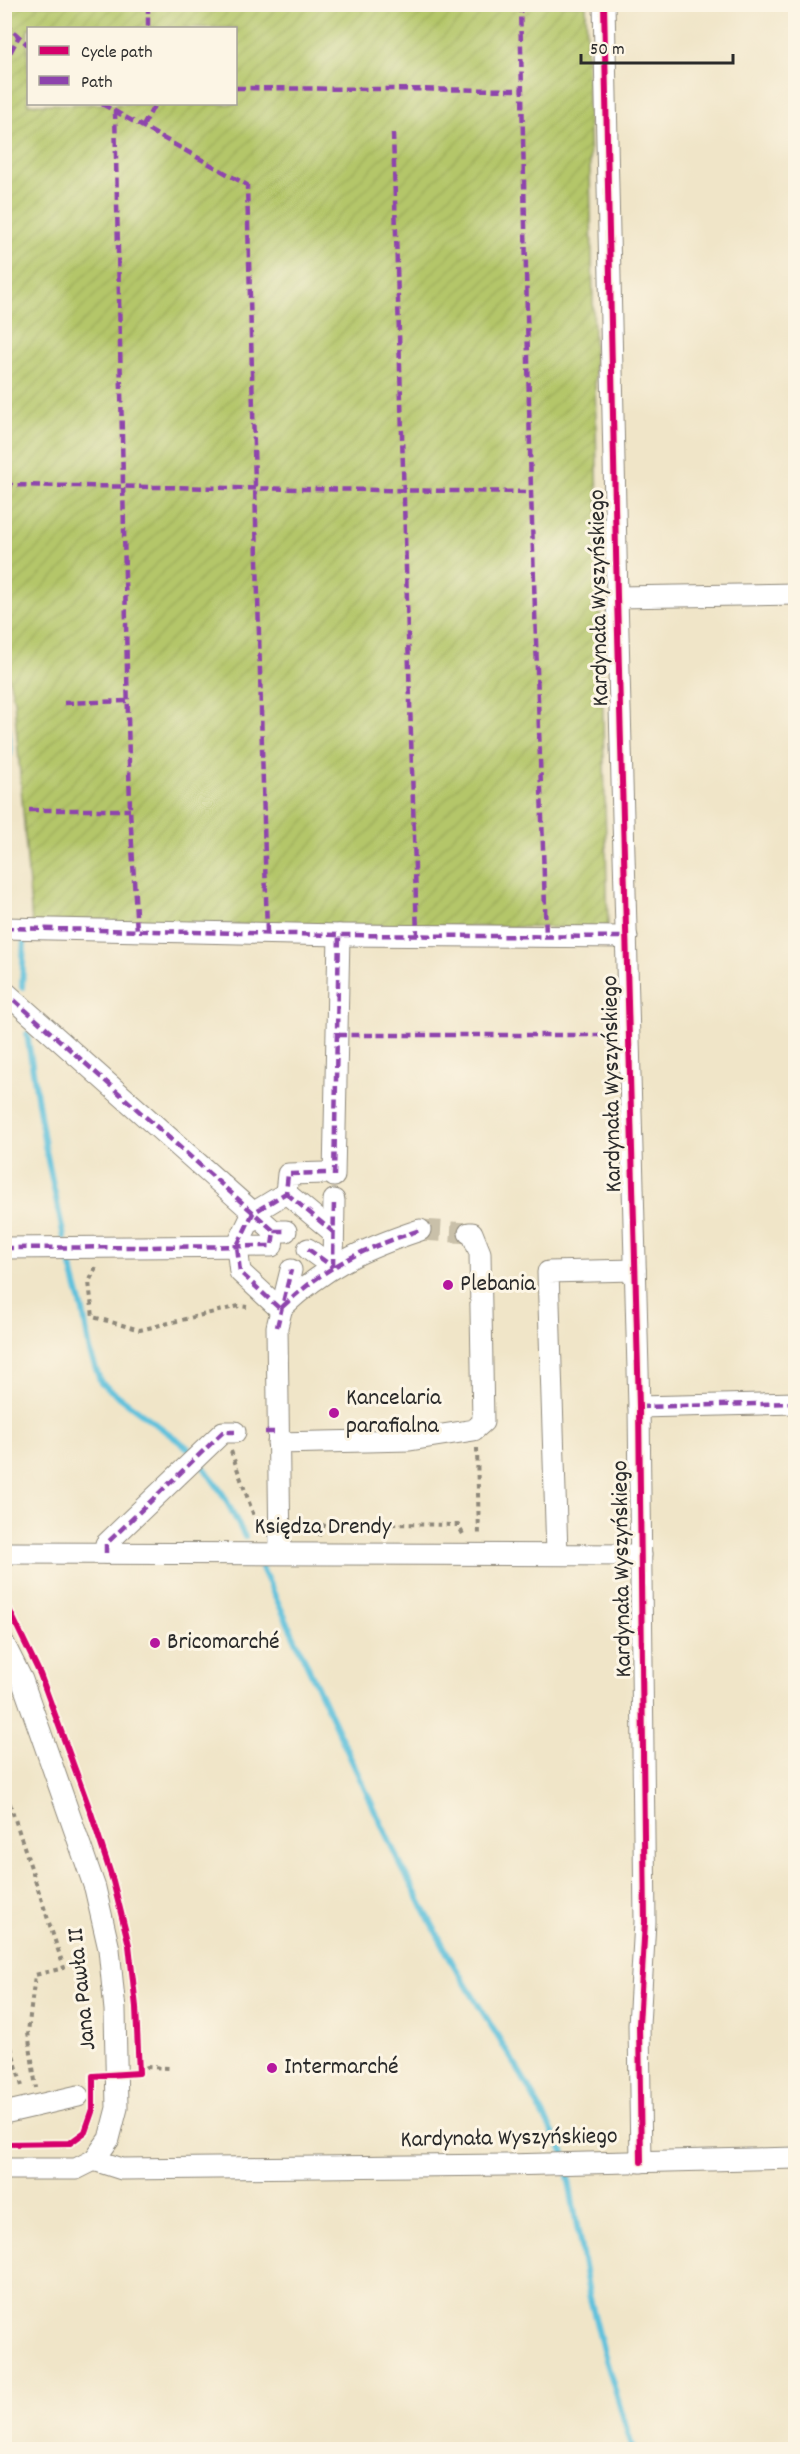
<svg xmlns="http://www.w3.org/2000/svg" width="800" height="2454" viewBox="0 0 800 2454" font-family="Dekko,sans-serif">
<defs>
<pattern id="garden-furrows" width="10" height="10" patternUnits="userSpaceOnUse" patternTransform="scale(1.5)"><rect width="10" height="10" fill="#b4c669"/><path d="M-1 1l2-2M0 10L10 0M9 11l2-2" fill="none" stroke="#9baa5b"/></pattern>
</defs>
<rect width="100%" height="100%" fill="#fcf5e5"/>
<filter id="ink" filterUnits="userSpaceOnUse"><feTurbulence type="fractalNoise" baseFrequency=".0167" numOctaves="2"/><feDisplacementMap in="SourceGraphic" scale="12" xChannelSelector="R" yChannelSelector="G"/><feConvolveMatrix kernelMatrix="1 2 1 2 8 2 1 2 1" color-interpolation-filters="sRGB"/></filter>
<filter id="wash" filterUnits="userSpaceOnUse"><feTurbulence type="fractalNoise" baseFrequency=".008" numOctaves="4" result="noise"/><feDisplacementMap in="SourceGraphic" scale="24" xChannelSelector="R" yChannelSelector="G"/><feGaussianBlur stdDeviation="1.35" result="paint"/><feColorMatrix in="noise" values="0 0 0 0 0 0 0 0 0 0 0 0 0 0 0 0 0 1.4 0 .05"/><feComposite in="paint" operator="in"/></filter>
<g filter="url(#wash)">
<rect width="100%" height="100%" fill="#f0e5c8"/>
<path fill="url(#garden-furrows)" stroke="#70784a" stroke-width="1.5" fill-rule="evenodd" d="M4,5h582l22,923 -576,-5 -18,-223 -10,-41zM28,28h208v76h-208z"/>
<g fill="none" stroke-linecap="round" stroke-linejoin="round">
<g stroke="#5ec1dc" stroke-width="6">
<polyline points="4,703 10,754"/>
<polyline points="22,987 24,940"/>
<polyline points="27,1034 45,1146 64,1237"/>
<polyline points="69,1259 83,1311 90,1352 101,1383 192,1451"/>
<polyline points="201,1463 224,1496 245,1537"/>
<polyline points="262,1568 398,1860 452,1962 522,2076 564,2153"/>
<polyline points="567,2170 589,2294 603,2350 633,2450"/>
</g>
</g>
</g>
<g filter="url(#ink)">
<g fill="none" stroke-linecap="round" stroke-linejoin="round">
<polyline stroke="#c9c0a9" stroke-width="21" stroke-dasharray="21 10" stroke-linecap="butt" points="420,1230 469,1233"/>
<g stroke="#8e887a" stroke-width="23">
<g id="minor">
<polyline points="604,4 617,597 639,1407 645,1922 639,2025 641,2162"/>
<polyline points="617,597 796,594"/>
<polyline points="4,928 339,935 627,937"/>
<polyline points="4,991 274,1231"/>
<path d="M326,1173l-38,1 -2,19 -33,20 -16,33 3,26 40,37c46,-43 80,-59 140,-79"/>
<polyline points="334,1176 339,935"/>
<polyline points="286,1193 333,1232"/>
<polyline points="4,1248 272,1246 274,1231 286,1231"/>
<polyline points="308,1249 333,1267"/>
<polyline points="333,1267 334,1200"/>
<polyline points="639,1407 796,1403"/>
<polyline points="278,1443 410,1440 474,1430 483,1422 480,1253 472,1233 469,1233"/>
<polyline points="4,1553 641,1555"/>
<polyline points="106,1553 106,1544 223,1432 235,1432"/>
<polyline points="280,1553 277,1327 291,1270"/>
<polyline points="557,1554 548,1272 635,1270"/>
<polyline points="4,1644 22,1680 95,1888 109,1949 115,2010 117,2108 109,2139 94,2160 76,2169 4,2169"/>
<polyline points="4,2113 78,2096"/>
<polyline points="94,2160 122,2169 506,2165 796,2158"/>
</g>
</g>
<g stroke="#8e887a" stroke-width="4" stroke-dasharray="4.5 4.5" stroke-linecap="butt">
<polyline points="96,1267 89,1282 93,1317 140,1330 239,1306 247,1307"/>
<polyline points="477,1448 479,1537"/>
<polyline points="231,1451 256,1522 259,1525"/>
<polyline points="319,1536 325,1523 458,1525 464,1536"/>
<polyline points="4,1786 64,1968 35,1975 28,2032 36,2088"/>
<polyline points="11,2047 23,2090"/>
<polyline points="139,2073 147,2067 170,2068"/>
</g>
<use href="#minor" stroke="#fff" stroke-width="21"/>
<g stroke="#8e44ad" stroke-width="4.5" stroke-dasharray="9 4.5" stroke-linecap="butt">
<polyline points="148,4 148,28"/>
<polyline points="520,4 531,492 546,937"/>
<polyline points="4,23 28,45"/>
<polyline points="4,64 19,36"/>
<polyline points="236,88 522,90"/>
<polyline points="102,104 247,185 267,934"/>
<polyline points="115,110 130,810 137,932"/>
<polyline points="143,126 155,104"/>
<polyline points="393,133 417,936"/>
<polyline points="4,485 531,492"/>
<polyline points="64,703 128,701"/>
<polyline points="29,810 130,810"/>
<polyline points="4,928 339,935 627,937"/>
<polyline points="4,991 274,1231"/>
<polyline points="337,1035 617,1035"/>
<path d="M326,1173l-38,1 -2,19 -33,20 -16,33 3,26 40,37c46,-43 80,-59 140,-79"/>
<polyline points="334,1176 339,935"/>
<polyline points="286,1193 333,1232"/>
<polyline points="4,1248 272,1246 274,1231 286,1231"/>
<polyline points="308,1249 333,1267"/>
<polyline points="333,1267 334,1200"/>
<polyline points="277,1327 291,1270"/>
<polyline points="639,1407 796,1403"/>
<polyline points="265,1432 278,1432"/>
<polyline points="106,1553 106,1544 223,1432 235,1432"/>
</g>
<g stroke="#fcf5e5" stroke-width="10">
<g id="cycleway">
<polyline points="604,4 617,597 639,1407 645,1922 639,2025 641,2162"/>
<polyline points="4,1599 40,1674 91,1813 113,1881 129,1945 136,2007 139,2073 93,2076 93,2109 85,2132 70,2143 4,2144"/>
</g>
</g>
<use href="#cycleway" stroke="#d6006c" stroke-width="6"/>
</g>
</g>
<g fill="#b5179e" stroke="#fcf5e5" stroke-width="2">
<circle cx="448" cy="1285" r="6"/>
<circle cx="334" cy="1413" r="6"/>
<circle cx="155" cy="1643" r="6"/>
<circle cx="272" cy="2068" r="6"/>
</g>
<g text-anchor="middle" dominant-baseline="central" stroke-width="6" stroke-linejoin="round" paint-order="stroke">
<g font-size="24" fill="#2b2b2b" stroke="#fcf5e5">
<text transform="translate(600 598) rotate(-91)">Kardynała Wyszyńskiego</text>
<text transform="translate(613 1084) rotate(-91)">Kardynała Wyszyńskiego</text>
<text x="323" y="1528">Księdza Drendy</text>
<text transform="translate(623 1569) rotate(-91)">Kardynała Wyszyńskiego</text>
<text transform="translate(83 1989) rotate(-96)">Jana Pawła II</text>
<text transform="translate(509 2139) rotate(-1)">Kardynała Wyszyńskiego</text>
</g>
<g font-size="24" fill="#2b2b2b" stroke="#fcf5e5" text-anchor="start">
<text x="460" y="1285">Plebania</text>
<text x="346" y="1399">Kancelaria<tspan x="346" dy="28">parafialna</tspan></text>
<text x="167" y="1643">Bricomarché</text>
<text x="284" y="2068">Intermarché</text>
</g>
</g>
<rect width="800" height="2454" fill="none" stroke="#fcf5e5" stroke-width="24"/>
<rect x="27" y="27" width="210" height="78" fill="#fcf5e5" stroke="#a8a49b" stroke-width="1.5"/>
<rect x="39" y="46" width="30" height="9" fill="#d6006c" stroke="#a8a49b" stroke-width="1.5"/>
<text x="81" y="57" font-size="18" fill="#2b2b2b">Cycle path</text>
<rect x="39" y="76" width="30" height="9" fill="#8e44ad" stroke="#a8a49b" stroke-width="1.5"/>
<text x="81" y="87" font-size="18" fill="#2b2b2b">Path</text>
<path d="M581 54v9h152v-9" fill="none" stroke="#2b2b2b" stroke-width="3"/>
<text x="590" y="54" font-size="18" fill="#2b2b2b" stroke="#fcf5e5" stroke-width="4.5" paint-order="stroke">50 m</text>
</svg>
